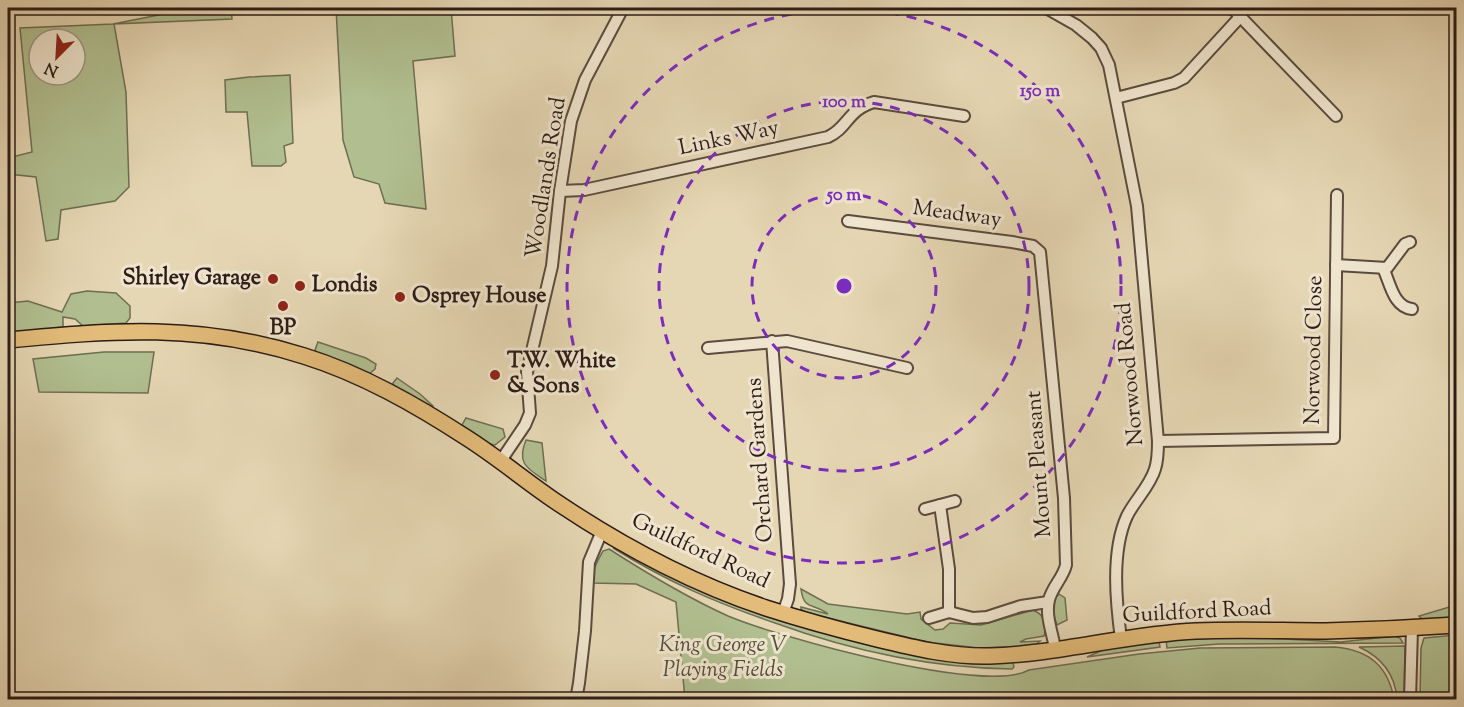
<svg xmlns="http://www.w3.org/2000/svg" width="1464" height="707" viewBox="0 0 1464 707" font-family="'Sorts Mill Goudy',serif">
<rect width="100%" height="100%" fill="#e6d7b4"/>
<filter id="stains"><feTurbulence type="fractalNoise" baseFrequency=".00333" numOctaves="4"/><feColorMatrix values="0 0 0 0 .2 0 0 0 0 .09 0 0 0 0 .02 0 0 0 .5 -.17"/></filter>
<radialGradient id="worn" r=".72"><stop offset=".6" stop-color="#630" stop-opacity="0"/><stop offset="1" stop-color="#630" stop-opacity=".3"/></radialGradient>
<g fill="#b1bf90" stroke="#6e6e53" stroke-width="1.5" fill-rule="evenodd">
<path d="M194,8h37l1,11 -118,5 12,68 3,95 -14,14 -54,9 -3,29 -12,2 -10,-64 -28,-3v-16l24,-6 -12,-124 93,-4zM39,39h36v36h-36z"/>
<polygon points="336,8 451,8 455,56 413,61 426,209 385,203 379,184 354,177 343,140"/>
<polygon points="290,75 293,143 284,146 286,162 281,166 252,166 247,112 226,112 225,80 249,77"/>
<polygon points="87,291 116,293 130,306 130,318 126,323 83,326 75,319 63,317 63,327 8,334 8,303 28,301 62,312 71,294"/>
<polygon points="318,342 366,358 376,364 375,369 369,374 318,354 315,350"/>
<polygon points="104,352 154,352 148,393 39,392 33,359"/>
<polygon points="397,378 420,394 433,406 432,408 394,387 393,383"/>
<polygon points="466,418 503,429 505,437 495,445 490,444 462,425"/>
<path d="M526,440l16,3 4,38c-18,-12 -30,-17 -20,-41z"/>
<path d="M613,548l7,1 105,51 283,61 5,2 1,4 -2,2c-82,-1 -160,-18 -237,-46 -61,-21 -107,-41 -162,-75z"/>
<path d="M609,549c39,25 77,48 119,67 50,21 257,79 301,54l110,-16 61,-6 135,-1c34,3 53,19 59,52h-709l-9,-97 -40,-18 -44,-1c0,-12 5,-21 11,-32z"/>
<path d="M801,589l27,15 79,10 13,-2 1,7 14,11 8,-1 7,-6 31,2 52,-15c12,5 14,15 11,26l-18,3 -6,3 20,-1 -6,5 -55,2 -52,-6 -120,-29 -6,-4v-2l27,7c-14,-12 -24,-2 -27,-25z"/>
<polygon points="1059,594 1065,598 1067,620 1057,625 1051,608 1053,600"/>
<polygon points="1456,605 1456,619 1423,620 1419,616"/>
<polygon points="1456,635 1456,699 1420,699 1421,648 1424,638"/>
<polygon points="1394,636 1400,638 1403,643 1219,644 1167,648 1166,640 1248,637 1341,642"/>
<polygon points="1159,641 1160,647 1087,657 1105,649"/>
<path d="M1405,646l-1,53h-7c-2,-25 -16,-42 -38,-52z"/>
</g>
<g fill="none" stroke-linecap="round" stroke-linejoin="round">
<g stroke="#5a4b3e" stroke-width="14">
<g id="street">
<path d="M1046,8l30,17 16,13 9,10 8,17 28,141 21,235c0,9 0,19 -3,28 -5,17 -20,31 -28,47 -16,35 -11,86 -6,123"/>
<polyline points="1232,8 1336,116"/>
<polyline points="1116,98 1174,83 1184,78 1240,17"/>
<path d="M560,191l24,-1 244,-53c20,-9 19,-27 46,-35l90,14"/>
<path d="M848,221l164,21 21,4 7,6 24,246 2,67c-3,13 -14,22 -17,35 -4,16 4,34 6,49"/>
<polyline points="1336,265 1387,268 1405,244 1410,242"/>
<path d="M1383,268c7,14 10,39 29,41"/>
<polyline points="772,341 790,584 788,599 783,613"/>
<polyline points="708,348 787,341 907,368"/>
<polyline points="1158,441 1334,438 1337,195"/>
<polyline points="500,462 525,425 530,413 527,372 552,266 560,191 571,121 585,80 623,8"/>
<polyline points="940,505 949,569 949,612"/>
<polyline points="925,509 955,501"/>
<polyline points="929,618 949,612 973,618 987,617 1021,606 1048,602"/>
<polyline points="576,700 579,683 585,631 589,562 602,531"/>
<polyline points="1410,700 1412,628"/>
</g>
</g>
<g stroke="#2b1c16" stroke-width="18">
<path id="primary" d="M8,340c105,-10 192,-17 296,16 58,18 112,49 163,82 33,21 62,46 94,67 63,42 133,79 205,103 37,12 74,22 111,31 37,9 75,18 113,17 69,-2 137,-22 206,-25 43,-2 87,0 130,0 44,-1 87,-3 130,-6"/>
</g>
<use href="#street" stroke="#efe5ce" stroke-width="10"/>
<use href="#primary" stroke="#e3bc7a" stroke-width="15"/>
</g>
<g fill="none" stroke="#7b2cbf" stroke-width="3" stroke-dasharray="10 8">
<circle cx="844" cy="286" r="92"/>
<circle cx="844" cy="286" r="185"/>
<circle cx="844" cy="286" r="277"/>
</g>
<g fill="#8f2418" stroke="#efe5ce" stroke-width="2">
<circle cx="273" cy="279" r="6"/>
<circle cx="300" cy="286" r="6"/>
<circle cx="400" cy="297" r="6"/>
<circle cx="283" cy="306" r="6"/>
<circle cx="495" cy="375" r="6"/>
</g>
<g text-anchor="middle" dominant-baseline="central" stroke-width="6" stroke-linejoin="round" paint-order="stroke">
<g font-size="22" fill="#2b1c16" stroke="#efe5ce">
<text transform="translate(729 139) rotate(-12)">Links Way</text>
<text transform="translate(547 178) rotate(-81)">Woodlands Road</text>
<text transform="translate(957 215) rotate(8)">Meadway</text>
<text transform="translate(1315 350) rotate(-89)">Norwood Close</text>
<text transform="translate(1131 374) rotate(-95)">Norwood Road</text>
<text transform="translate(761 460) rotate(-94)">Orchard Gardens</text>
<text transform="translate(1040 464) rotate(-94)">Mount Pleasant</text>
<text transform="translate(700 552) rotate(25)">Guildford Road</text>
<text transform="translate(1197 613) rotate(-3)">Guildford Road</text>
</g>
<g font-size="22" font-weight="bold" fill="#2b1c16" stroke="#efe5ce" text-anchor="start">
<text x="261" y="279" text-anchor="end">Shirley Garage</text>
<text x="312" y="286">Londis</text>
<text x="412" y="297">Osprey House</text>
<text x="283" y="329" text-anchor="middle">BP</text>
<text x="507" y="362">T.W. White<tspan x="507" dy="25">&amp; Sons</tspan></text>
</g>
<g font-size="22" font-style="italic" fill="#534d3b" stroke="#efe5ce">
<text x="723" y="646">King George V<tspan x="723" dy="25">Playing Fields</tspan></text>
</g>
</g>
<circle cx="844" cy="286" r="9" fill="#7b2cbf" stroke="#efe5ce" stroke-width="3"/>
<g font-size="18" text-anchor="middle" font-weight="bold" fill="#7b2cbf" stroke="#efe5ce" stroke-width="6" stroke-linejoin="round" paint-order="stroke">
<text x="1040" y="96">150 m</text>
<text x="844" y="107">100 m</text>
<text x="844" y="200">50 m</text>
</g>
<rect width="1464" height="707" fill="none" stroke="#e6d7b4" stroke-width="30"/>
<rect x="9" y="9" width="1446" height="689" fill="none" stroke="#2b1c16" stroke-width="3"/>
<rect x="15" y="15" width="1434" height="677" fill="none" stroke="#2b1c16" stroke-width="1.5"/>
<g transform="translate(57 57) rotate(204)"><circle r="28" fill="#efe5ce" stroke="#a19584" stroke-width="1.5"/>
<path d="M0-4.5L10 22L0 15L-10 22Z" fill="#8f2418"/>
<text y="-9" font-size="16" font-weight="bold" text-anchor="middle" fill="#2b1c16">N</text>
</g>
<rect width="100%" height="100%" filter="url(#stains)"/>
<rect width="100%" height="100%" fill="url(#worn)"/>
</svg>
